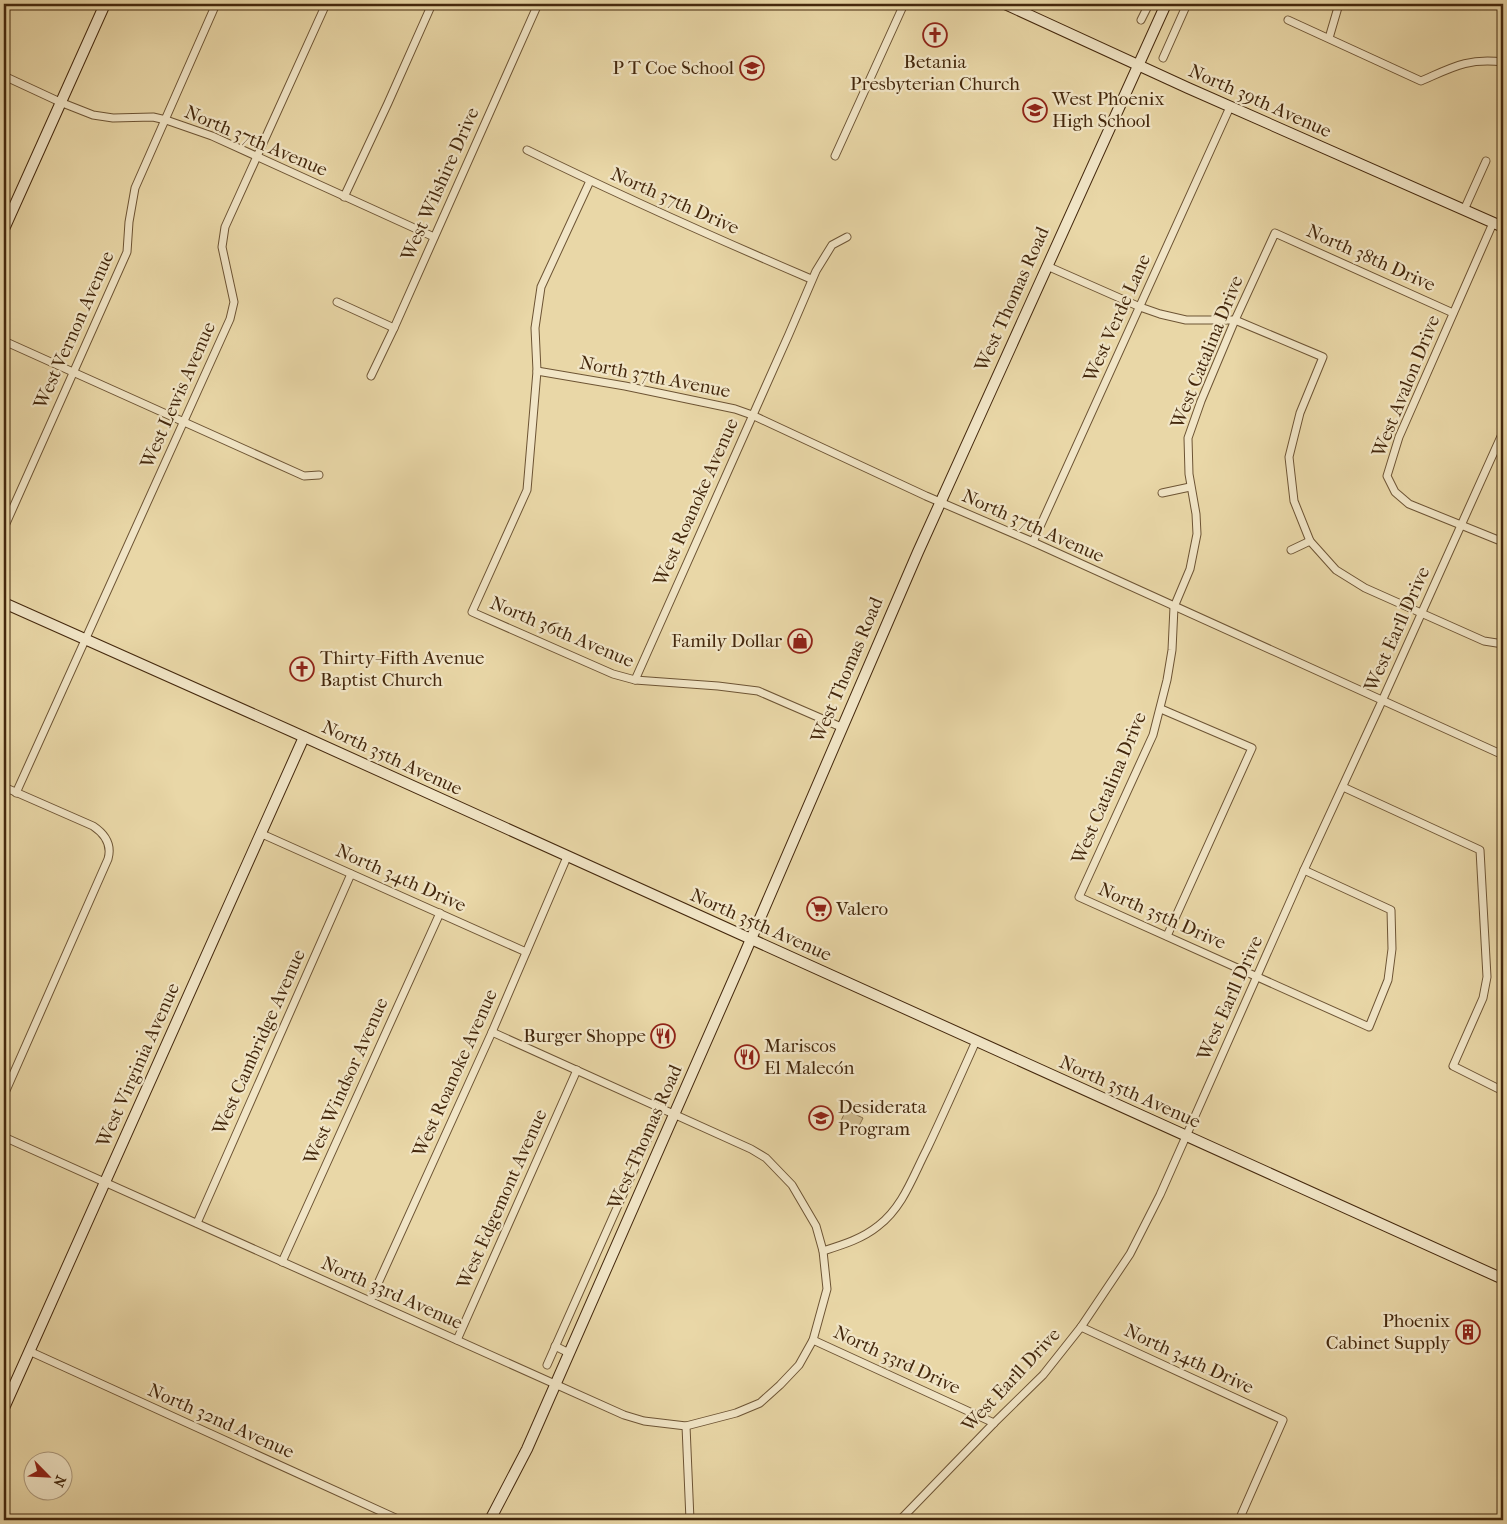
<svg xmlns="http://www.w3.org/2000/svg" width="1507" height="1524" viewBox="0 0 1507 1524" font-family="'IM FELL French Canon',serif">
<rect width="100%" height="100%" fill="#e9d7a7"/>
<filter id="stains"><feTurbulence type="fractalNoise" baseFrequency=".004" numOctaves="4"/><feColorMatrix values="0 0 0 0 .2 0 0 0 0 .09 0 0 0 0 .02 0 0 0 .5 -.17"/></filter>
<radialGradient id="worn" r=".72"><stop offset=".6" stop-color="#630" stop-opacity="0"/><stop offset="1" stop-color="#630" stop-opacity=".3"/></radialGradient>
<polygon fill="#cdb98d" stroke="#88704d" points="846,1110 863,1118 856,1132 839,1125"/>
<g fill="none" stroke-linecap="round" stroke-linejoin="round">
<g stroke="#6d5434" stroke-width="9">
<g id="street">
<polyline points="1141,20 1149,4"/>
<path d="M1288,20l133,61c32,-14 46,-23 82,-19"/>
<polyline points="1329,38 1339,4"/>
<polyline points="1163,58 1187,4"/>
<polyline points="4,76 60,102 93,115 113,118 153,117 166,120 212,136 434,237"/>
<path d="M527,150c94,46 188,88 284,129"/>
<polyline points="835,156 904,4"/>
<polyline points="590,181 541,287 535,328 537,371 527,490 472,612 613,674 635,680 718,686 758,691 841,727"/>
<polyline points="344,197 388,103 432,4"/>
<polyline points="1464,210 1486,161"/>
<polyline points="1493,223 1399,437 1387,476 1395,492 1409,504 1503,542"/>
<polyline points="1047,266 1140,307 1160,314 1186,320 1235,320 1323,357 1300,413 1289,457 1294,501 1310,541 1336,570 1365,588 1484,641 1503,644"/>
<polyline points="337,302 394,328"/>
<polyline points="4,341 304,476 319,475"/>
<polyline points="537,371 625,386 735,409 752,415 926,496 1033,542 1503,755"/>
<polyline points="371,376 394,328 538,4"/>
<polyline points="1162,493 1190,487"/>
<polyline points="4,528 127,252 129,222 135,188 216,4"/>
<polyline points="1033,542 1230,107"/>
<polyline points="1291,550 1310,541"/>
<polyline points="635,680 789,334 816,271 832,245 847,237"/>
<polyline points="1161,709 1252,748 1167,936"/>
<path d="M4,787l89,39c12,8 19,19 15,33l-104,236"/>
<polyline points="1343,787 1480,850 1487,977 1483,998 1453,1066 1503,1091"/>
<polyline points="16,793 230,319 234,302 222,247 225,227 326,4"/>
<polyline points="262,834 526,952"/>
<polyline points="1304,870 1391,910 1392,949 1388,980 1369,1027 1079,897 1153,735 1167,680 1172,650 1174,607 1190,569 1197,534 1196,514 1189,474 1188,438 1201,401 1235,320 1275,233 1453,313"/>
<polyline points="4,1137 624,1415 644,1421 686,1426 736,1413 760,1403 780,1385 799,1365 813,1340 827,1289 823,1251 816,1226 792,1185 766,1158 751,1149 492,1032"/>
<polyline points="197,1223 351,874"/>
<path d="M823,1251c19,-6 39,-12 55,-25 25,-19 35,-50 49,-77 17,-36 33,-72 49,-108"/>
<polyline points="282,1262 440,913"/>
<polyline points="370,1301 492,1032 567,857"/>
<polyline points="1081,1327 1283,1420 1239,1520"/>
<polyline points="457,1340 577,1070"/>
<polyline points="813,1340 994,1423"/>
<polyline points="555,1346 569,1353"/>
<polyline points="29,1351 400,1520"/>
<polyline points="547,1365 661,1109"/>
<polyline points="686,1426 690,1520"/>
<polyline points="900,1520 994,1423 1043,1375 1081,1327 1130,1254 1160,1195 1304,870 1382,701 1503,432"/>
</g>
</g>
<g stroke="#44280d" stroke-width="12">
<g id="secondary">
<polyline points="1005,4 1188,88 1503,227"/>
<polyline points="4,229 105,4"/>
<polyline points="4,603 291,731 1503,1279"/>
<polyline points="4,1408 304,737"/>
<polyline points="490,1520 527,1449 742,960 918,552 1166,4"/>
</g>
</g>
<use href="#street" stroke="#f1e5c6" stroke-width="7"/>
<use href="#secondary" stroke="#f1e5c6" stroke-width="10"/>
</g>
<defs>
<g id="church-ring" transform="scale(1.25)"><circle r="9.5" fill="#f1e5c6" stroke="#8f2418" stroke-width="1.5"/><path d="M-1.2-6h2.4v3.5h3.3v2.4h-3.3V6h-2.4V-.1h-3.3v-2.4h3.3Z" fill="#8f2418"/></g>
<g id="school-ring" transform="scale(1.25)"><circle r="9.5" fill="#f1e5c6" stroke="#8f2418" stroke-width="1.5"/><path d="M0-5L7-2L0 1L-7-2ZM-4 1L0 2.5L4 1V4Q0 6-4 4Z" fill="#8f2418"/></g>
<g id="shop-ring" transform="scale(1.25)"><circle r="9.5" fill="#f1e5c6" stroke="#8f2418" stroke-width="1.5"/><path d="M-5-2.5h2.3a2.7 3.5 0 0 1 5.4 0H5L5.5 6h-11ZM-1.5-2.5h3a1.5 2.3 0 0 0-3 0Z" fill="#8f2418"/></g>
<g id="supermarket-ring" transform="scale(1.25)"><circle r="9.5" fill="#f1e5c6" stroke="#8f2418" stroke-width="1.5"/><path d="M-6-5.5h2.5l.6 2H6L4.5 2H-2.5L-4.4-4H-6ZM-1.5 3.2a1.3 1.3 0 1 0 .1 0ZM3 3.2a1.3 1.3 0 1 0 .1 0Z" fill="#8f2418"/></g>
<g id="restaurant-ring" transform="scale(1.25)"><circle r="9.5" fill="#f1e5c6" stroke="#8f2418" stroke-width="1.5"/><path d="M-5-6h1v4h1v-4h1v4h1v-4h1v5L-1.5 .5V6h-2V.5L-5-1ZM5-6V6H3V1.5H1.5Q1.5-4 5-6Z" fill="#8f2418"/></g>
<g id="building-ring" transform="scale(1.25)"><circle r="9.5" fill="#f1e5c6" stroke="#8f2418" stroke-width="1.5"/><path d="M-4-6H4V6H1V3H-1V6H-4ZM-2.5-4.3h1.7v1.8h-1.7ZM.8-4.3h1.7v1.8H.8ZM-2.5-1h1.7V.8h-1.7ZM.8-1h1.7V.8H.8Z" fill="#8f2418"/></g>
</defs>
<g fill-rule="evenodd">
<use href="#church-ring" x="935" y="35"/>
<use href="#school-ring" x="752" y="68"/>
<use href="#school-ring" x="1035" y="110"/>
<use href="#shop-ring" x="800" y="641"/>
<use href="#church-ring" x="302" y="669"/>
<use href="#supermarket-ring" x="819" y="909"/>
<use href="#restaurant-ring" x="663" y="1036"/>
<use href="#restaurant-ring" x="747" y="1057"/>
<use href="#school-ring" x="821" y="1118"/>
<use href="#building-ring" x="1468" y="1332"/>
</g>
<g text-anchor="middle" dominant-baseline="central" stroke-width="4.5" stroke-linejoin="round" paint-order="stroke">
<g font-size="19" fill="#44280d" stroke="#f1e5c6" text-anchor="start">
<text x="935" y="62" text-anchor="middle">Betania<tspan x="935" dy="22">Presbyterian Church</tspan></text>
<text x="734" y="68" text-anchor="end">P T Coe School</text>
<text x="1052" y="99">West Phoenix<tspan x="1052" dy="22">High School</tspan></text>
<text x="782" y="641" text-anchor="end">Family Dollar</text>
<text x="320" y="658">Thirty-Fifth Avenue<tspan x="320" dy="22">Baptist Church</tspan></text>
<text x="836" y="909">Valero</text>
<text x="646" y="1036" text-anchor="end">Burger Shoppe</text>
<text x="764" y="1046">Mariscos<tspan x="764" dy="22">El Malecón</tspan></text>
<text x="838" y="1107">Desiderata<tspan x="838" dy="22">Program</tspan></text>
<text x="1450" y="1321" text-anchor="end">Phoenix<tspan x="1450" dy="22">Cabinet Supply</tspan></text>
</g>
<g font-size="19" fill="#44280d" stroke="#f1e5c6">
<text transform="translate(1260 101) rotate(24)">North 39th Avenue</text>
<text transform="translate(256 141) rotate(23)">North 37th Avenue</text>
<text transform="translate(440 184) rotate(-66)">West Wilshire Drive</text>
<text transform="translate(675 201) rotate(24)">North 37th Drive</text>
<text transform="translate(1371 258) rotate(24)">North 38th Drive</text>
<text transform="translate(1012 299) rotate(-66)">West Thomas Road</text>
<text transform="translate(1117 318) rotate(-66)">West Verde Lane</text>
<text transform="translate(74 330) rotate(-66)">West Vernon Avenue</text>
<text transform="translate(1207 352) rotate(-68)">West Catalina Drive</text>
<text transform="translate(655 377) rotate(11)">North 37th Avenue</text>
<text transform="translate(1406 386) rotate(-68)">West Avalon Drive</text>
<text transform="translate(178 395) rotate(-66)">West Lewis Avenue</text>
<text transform="translate(696 502) rotate(-66)">West Roanoke Avenue</text>
<text transform="translate(1033 526) rotate(24)">North 37th Avenue</text>
<text transform="translate(1397 629) rotate(-66)">West Earll Drive</text>
<text transform="translate(562 632) rotate(23)">North 36th Avenue</text>
<text transform="translate(847 670) rotate(-67)">West Thomas Road</text>
<text transform="translate(392 758) rotate(25)">North 35th Avenue</text>
<text transform="translate(1109 788) rotate(-67)">West Catalina Drive</text>
<text transform="translate(401 878) rotate(24)">North 34th Drive</text>
<text transform="translate(1162 916) rotate(24)">North 35th Drive</text>
<text transform="translate(761 925) rotate(24)">North 35th Avenue</text>
<text transform="translate(1230 998) rotate(-66)">West Earll Drive</text>
<text transform="translate(259 1042) rotate(-66)">West Cambridge Avenue</text>
<text transform="translate(138 1065) rotate(-66)">West Virginia Avenue</text>
<text transform="translate(455 1073) rotate(-66)">West Roanoke Avenue</text>
<text transform="translate(346 1081) rotate(-66)">West Windsor Avenue</text>
<text transform="translate(1130 1092) rotate(24)">North 35th Avenue</text>
<text transform="translate(645 1137) rotate(-66)">West Thomas Road</text>
<text transform="translate(502 1199) rotate(-66)">West Edgemont Avenue</text>
<text transform="translate(392 1293) rotate(24)">North 33rd Avenue</text>
<text transform="translate(1189 1359) rotate(25)">North 34th Drive</text>
<text transform="translate(897 1360) rotate(25)">North 33rd Drive</text>
<text transform="translate(1011 1380) rotate(-47)">West Earll Drive</text>
<text transform="translate(221 1421) rotate(24)">North 32nd Avenue</text>
</g>
</g>
<rect width="1507" height="1524" fill="none" stroke="#e9d7a7" stroke-width="20"/>
<rect x="5" y="5" width="1497" height="1514" fill="none" stroke="#44280d" stroke-width="2.5"/>
<rect x="10" y="10" width="1487" height="1504" fill="none" stroke="#44280d"/>
<g transform="translate(48 1476) rotate(114)"><circle r="24" fill="#f1e5c6" stroke="#ac997c"/>
<path d="M0-4L9 19L0 12L-9 19Z" fill="#8f2418"/>
<text y="-8" font-size="14" font-weight="bold" text-anchor="middle" fill="#44280d">N</text>
</g>
<rect width="100%" height="100%" filter="url(#stains)"/>
<rect width="100%" height="100%" fill="url(#worn)"/>
</svg>
